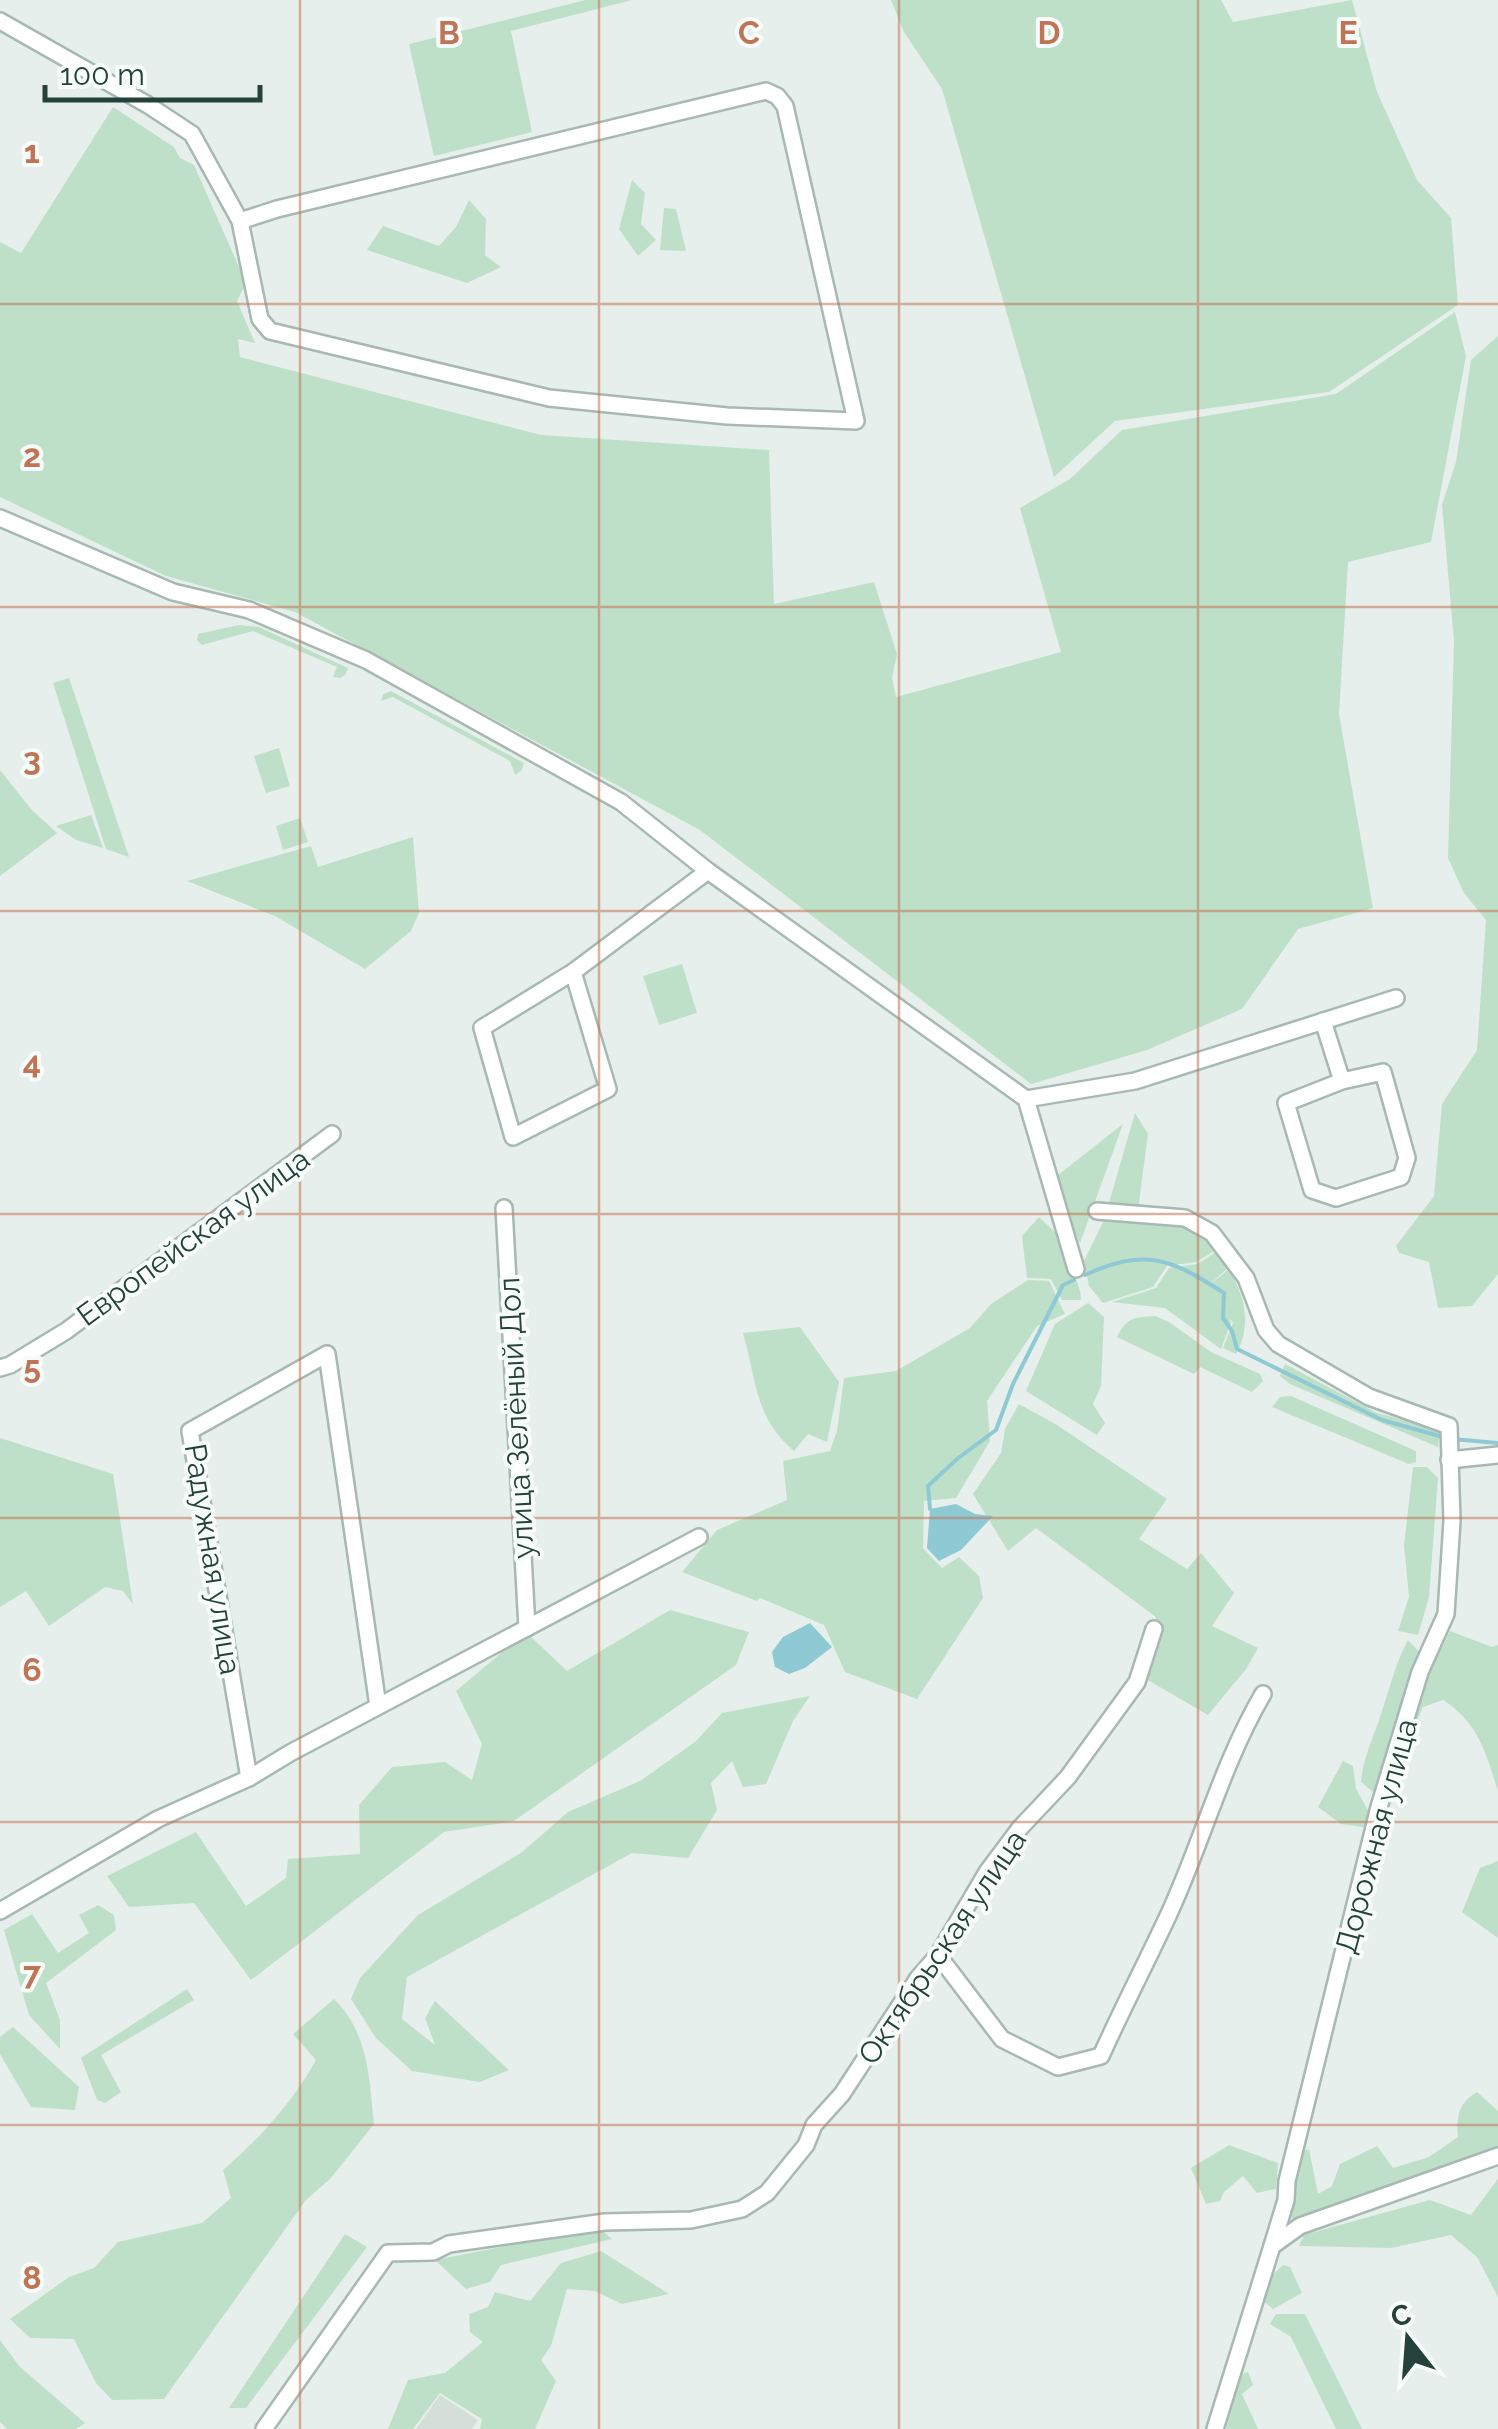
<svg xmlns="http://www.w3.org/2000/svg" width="1498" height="2429" viewBox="0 0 1498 2429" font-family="Raleway,sans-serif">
<rect width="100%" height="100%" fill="#e6efeb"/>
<polygon fill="#d4dfda" points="440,2395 478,2420 472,2429 416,2429"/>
<g fill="#bfe0c8">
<polygon points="585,0 632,0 511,31 532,132 434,156 409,44"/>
<polygon points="891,0 1221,0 1233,22 1352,0 1377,92 1417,180 1451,218 1458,305 1329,392 1115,421 1054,477 942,89 904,32"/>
<polygon points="113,107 174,147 180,158 194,165 246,283 237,301 255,343 238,339 240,357 541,435 769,450 774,604 874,582 897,654 892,678 896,697 1061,652 1020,508 1070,479 1122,430 1336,394 1455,312 1466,356 1431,542 1348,562 1339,714 1373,908 1298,929 1242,1009 1147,1050 1031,1084 700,830 295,612 166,576 0,497 0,242 21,253"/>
<polygon points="632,180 645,193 641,224 656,240 638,256 619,229"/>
<polygon points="469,200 486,219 485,255 501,267 467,283 367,250 383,226 439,246 456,227"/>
<polygon points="664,208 676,209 686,251 660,250"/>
<polygon points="1498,336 1498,1274 1472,1306 1438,1308 1429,1262 1399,1253 1396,1246 1434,1196 1442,1104 1477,1050 1486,920 1464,893 1448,858 1454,640 1442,505 1456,462 1471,360"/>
<polygon points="239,625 259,627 348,668 346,674 340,678 333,677 337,667 253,631 202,645 197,640 198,634"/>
<polygon points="69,678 129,857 106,849 53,683"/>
<polygon points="391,691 524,763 522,770 515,775 510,761 393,697 381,701 383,694"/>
<polygon points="279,748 290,786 266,793 254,756"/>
<polygon points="0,770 31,809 57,833 0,876"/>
<polygon points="91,815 103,848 76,840 56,826"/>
<polygon points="300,818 308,842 283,850 276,826"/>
<polygon points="413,837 419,913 411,931 365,969 275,916 187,881 311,846 318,867"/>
<polygon points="682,964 697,1013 659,1025 643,976"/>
<path d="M1135,1113l13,21 -9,68 7,17c32,2 51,1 70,31l-20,12 -29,4 -14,21 -50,16 -14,-17 -5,-25 20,-41z"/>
<polygon points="1123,1124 1080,1243 1053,1179"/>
<path d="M1039,1217l21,20c-1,24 21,39 21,63h-19l-11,-21 -24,-1 -5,-42z"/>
<path d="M1217,1251l12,16 -23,21 23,-19c16,28 23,56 7,85l-13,-6 10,-25 -4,-6 2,6 -10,26 -56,-41 -53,-6 44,-14 13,-20 29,-4z"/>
<polygon points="1028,1280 1049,1281 1065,1314 1037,1326 987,1401 990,1441 956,1498 924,1501 923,1548 942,1568 959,1557 979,1576 983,1598 917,1699 845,1672 824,1625 760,1598 757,1601 682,1572 717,1530 787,1500 783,1461 830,1451 837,1431 844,1378 896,1371 970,1328 991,1304"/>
<polygon points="1088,1303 1104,1317 1101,1386 1093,1404 1105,1423 1097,1435 1026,1391 1055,1324"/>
<path d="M1155,1316l14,6 42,30 49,22 3,7 -11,11 -52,-25 -6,7 -77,-37c9,-19 17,-20 38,-21z"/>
<path d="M800,1327l39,55 -12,60 -19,-8 -14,17c-40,-34 -37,-70 -51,-118z"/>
<polygon points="1285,1364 1377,1413 1440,1429 1438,1447 1290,1384 1280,1376"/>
<polygon points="1291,1396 1416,1451 1416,1462 1409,1464 1272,1407 1280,1397"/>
<polygon points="1019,1404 1057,1425 1167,1499 1139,1539 1187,1569 1201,1553 1234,1593 1212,1626 1258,1648 1246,1669 1208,1715 1146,1679 1156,1617 1036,1528 1008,1551 973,1494 1001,1453 1005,1429"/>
<polygon points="0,1438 113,1474 133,1604 123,1591 105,1587 49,1626 26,1591 0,1607"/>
<polygon points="1413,1467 1427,1467 1438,1478 1429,1597 1418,1635 1398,1631 1409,1597 1404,1545"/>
<polygon points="670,1610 749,1632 736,1665 514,1821 444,1832 251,1980 194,1903 129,1907 107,1876 196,1832 246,1906 286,1878 288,1859 360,1854 359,1805 392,1767 445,1762 472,1780 482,1744 456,1691 526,1632 567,1671"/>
<path d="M1450,1631l42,16 6,-2v146c-12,-38 -20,-69 -55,-91l-20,7 -15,34 18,-61z"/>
<path d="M1408,1640l12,13 -22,60 -20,83 -17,-14c2,-25 13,-45 20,-68 9,-26 14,-50 27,-74z"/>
<polygon points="810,1696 793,1721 766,1784 743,1787 732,1761 711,1783 717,1810 688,1858 632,1853 407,1977 402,2019 435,2045 425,2018 435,2001 509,2070 480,2082 412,2071 376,2038 351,1999 360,1978 418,1915 521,1853 568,1812 640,1781 695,1742 722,1713"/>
<polygon points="1343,1761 1353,1766 1356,1789 1369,1812 1364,1827 1341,1824 1318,1807"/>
<polygon points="1498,1861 1498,1938 1462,1912 1480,1868"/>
<polygon points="98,1905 114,1915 116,1930 46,1983 60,2020 60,2049 29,2015 4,1930 32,1914 58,1953 89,1933 79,1915"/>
<polygon points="187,1989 194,2000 101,2055 121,2092 105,2103 97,2100 81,2058"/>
<path d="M334,1999c35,35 35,78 40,125l-43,54 -25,22 -142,199 -52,1 -16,-17 -22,-44 -44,-1 -20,-19 59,-42 25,-9 24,-26 84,-19 29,-25 -8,-28c36,-31 70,-68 93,-110l-23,-26z"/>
<polygon points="13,2027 79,2087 75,2110 31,2107 0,2054 0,2037"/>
<path d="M1477,2092l21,19v37l-206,71 -2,-11 9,-56 10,-3 9,45 14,-8 8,-22 37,-18 16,22 36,-11 29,-20c-2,-20 1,-35 19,-45z"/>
<polygon points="1229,2145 1278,2163 1276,2189 1257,2193 1243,2176 1224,2192 1220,2201 1206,2204 1191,2168"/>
<polygon points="1498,2179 1498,2297 1477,2257 1451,2235 1391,2248 1299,2246 1304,2235 1430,2200 1471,2215"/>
<polygon points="599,2228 612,2239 501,2265 490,2282 466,2289 435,2260"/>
<polygon points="345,2234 367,2247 246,2408 229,2408"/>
<polygon points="601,2251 669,2294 622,2304 595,2291 567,2289 551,2346 541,2360 556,2381 535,2429 480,2429 482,2419 440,2393 413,2429 388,2429 408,2380 445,2373 483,2342 470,2332 469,2314 488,2307 495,2292 530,2301 561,2263"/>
<polygon points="1283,2265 1290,2267 1302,2293 1273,2309 1260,2298 1271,2276"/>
<polygon points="1276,2314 1305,2314 1362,2429 1336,2429 1291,2337 1270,2324"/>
<polygon points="0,2340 20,2367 85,2423 76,2429 7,2429 0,2422"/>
<polygon points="1248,2372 1253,2385 1242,2394 1258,2429 1226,2429 1238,2376"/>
</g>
<g fill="#8ec9d4">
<polygon points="956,1504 975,1514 993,1516 961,1550 939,1561 927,1548 930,1509"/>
<polygon points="810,1623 832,1647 805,1668 789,1674 775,1667 772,1652 783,1637"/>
</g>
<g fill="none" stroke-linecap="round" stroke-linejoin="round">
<g stroke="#8ec9d4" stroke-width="4">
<path d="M1085,1275c61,-28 86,-16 139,18l-1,25 9,13 5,18 145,71 61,17"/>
<polyline points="1452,1439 1498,1443"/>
<polyline points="930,1509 928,1486 957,1459 996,1430 1013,1384 1063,1285 1074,1280"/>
</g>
<g stroke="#a8b8b2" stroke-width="20">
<g id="minor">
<polyline points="0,21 148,105 192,134 240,221 277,209 766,91 777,96 785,106 856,421 727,416 549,398 270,331 260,319 240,221"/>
<polyline points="0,518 173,592 249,610 366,660 621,802 708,871 573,972 482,1028 513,1137 608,1089 573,972"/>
<polyline points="708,871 1026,1099 1076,1269"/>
<polyline points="1323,1021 1342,1081 1383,1072 1407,1158 1401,1177 1336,1198 1312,1190 1286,1103 1342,1081"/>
<polyline points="1026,1099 1135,1081 1396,998"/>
<polyline points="504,1208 527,1628"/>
<polyline points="1097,1211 1185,1218 1212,1233 1246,1278 1266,1330 1278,1344 1369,1397 1449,1426 1452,1521 1446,1614 1420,1672 1379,1807 1287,2181 1286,2200 1272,2246"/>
<polyline points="0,1368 10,1365 66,1331 332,1134"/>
<polyline points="1449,1460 1498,1455"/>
<polyline points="249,1778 190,1431 327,1354 378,1706"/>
<polyline points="0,1911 158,1819 249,1778 290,1753 699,1537"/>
<path d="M938,1955l64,84 56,28 43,-11c21,-47 45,-93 67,-140 34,-73 54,-152 95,-222"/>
<polyline points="264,2429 388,2253 433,2252 449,2244 605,2222 691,2220 742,2209 767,2193 806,2145 814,2125 842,2094 918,1978 938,1955 987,1872 1020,1828 1068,1777 1137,1682 1154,1629"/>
<polyline points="1215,2429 1272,2246 1300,2226 1498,2156"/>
</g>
</g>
<use href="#minor" stroke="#fff" stroke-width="15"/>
</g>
<path fill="none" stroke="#c07456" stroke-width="2.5" stroke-opacity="0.55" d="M300,0v2429M599,0v2429M899,0v2429M1198,0v2429M0,304h1498M0,607h1498M0,911h1498M0,1214h1498M0,1518h1498M0,1822h1498M0,2125h1498"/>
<g text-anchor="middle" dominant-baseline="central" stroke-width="8" stroke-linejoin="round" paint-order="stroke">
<g font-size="30" fill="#24423a" stroke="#f7fbf9">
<text transform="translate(193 1237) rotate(-36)">Европейская улица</text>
<text transform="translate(516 1418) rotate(-93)">улица Зелёный Дол</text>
<text transform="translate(213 1559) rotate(81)">Радужная улица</text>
<text transform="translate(1376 1836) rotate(-75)">Дорожная улица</text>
<text transform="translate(942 1947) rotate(-56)">Октябрьская улица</text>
</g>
</g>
<g font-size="32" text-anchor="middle" font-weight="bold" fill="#c07456" stroke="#f7fbf9" stroke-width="8" stroke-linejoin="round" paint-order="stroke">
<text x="449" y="44">B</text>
<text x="749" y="44">C</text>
<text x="1049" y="44">D</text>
<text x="1348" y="44">E</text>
<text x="32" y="163">1</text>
<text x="32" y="467">2</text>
<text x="32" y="770">3</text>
<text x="32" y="1074">4</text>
<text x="32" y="1378">5</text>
<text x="32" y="1681">6</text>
<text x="32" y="1985">7</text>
<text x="32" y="2289">8</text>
</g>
<g transform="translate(1408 2339) rotate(343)" stroke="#f7fbf9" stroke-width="8" paint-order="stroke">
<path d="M0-8L18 38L0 25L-18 38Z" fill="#24423a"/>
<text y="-15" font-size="28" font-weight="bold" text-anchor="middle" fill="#24423a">С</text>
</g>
<path d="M45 85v15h215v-15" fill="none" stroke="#24423a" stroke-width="5"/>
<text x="60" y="85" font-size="30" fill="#24423a" stroke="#f7fbf9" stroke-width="8" paint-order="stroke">100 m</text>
</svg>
